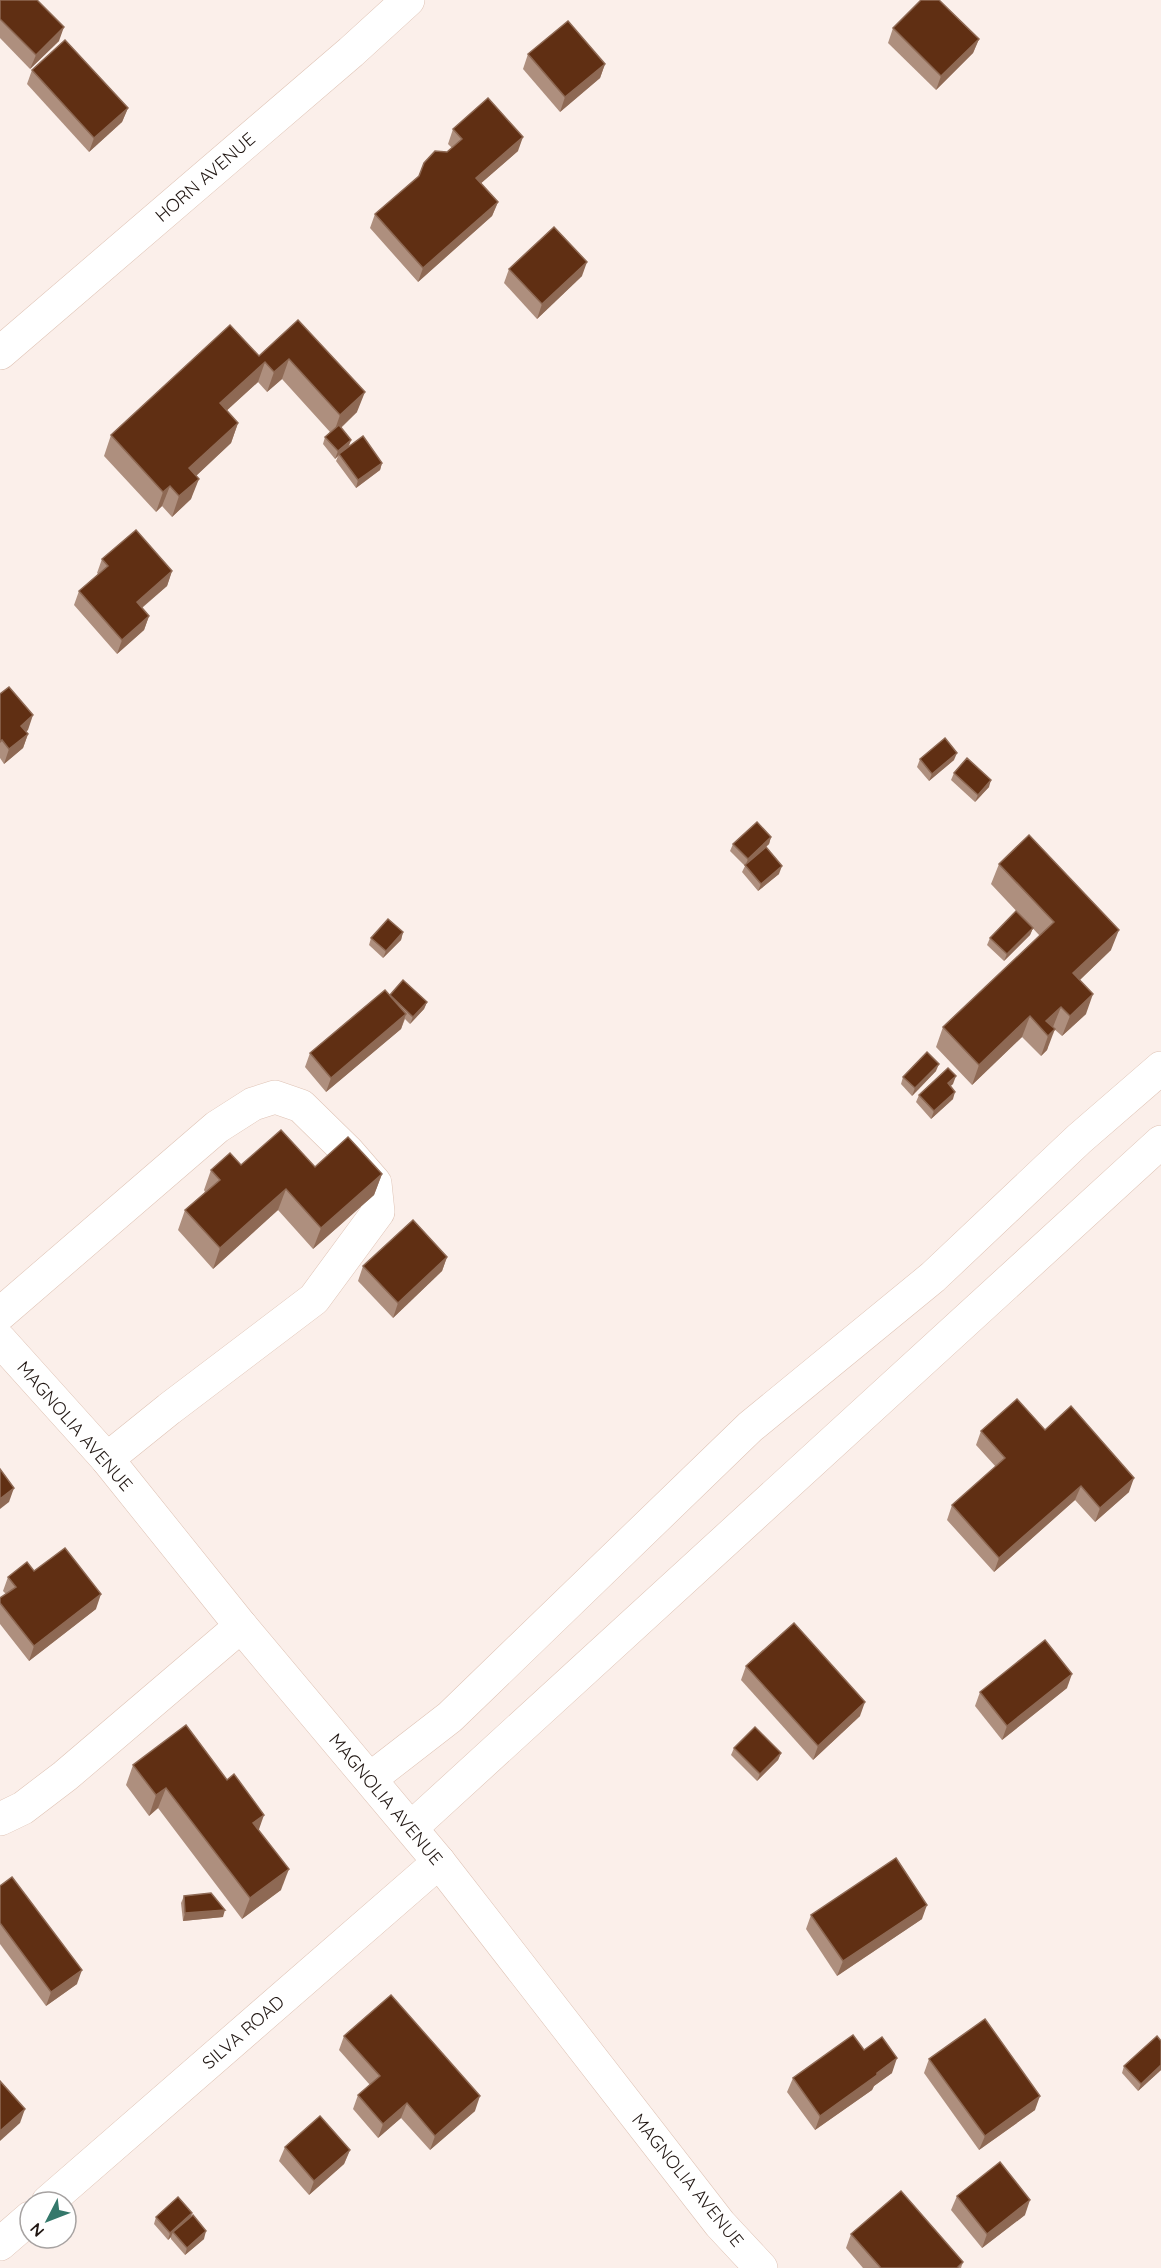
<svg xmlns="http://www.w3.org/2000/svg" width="1161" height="2268" viewBox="0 0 1161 2268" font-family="Quicksand,sans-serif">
<rect width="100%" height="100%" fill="#fbefea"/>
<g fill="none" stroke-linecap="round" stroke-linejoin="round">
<g stroke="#dfc3b5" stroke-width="34">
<g id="minor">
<polyline points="0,353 351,52 408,0"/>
<polyline points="0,1314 217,1127 253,1104 275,1097 301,1106 348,1152 375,1183 378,1212 314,1299 169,1409 107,1459"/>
<polyline points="0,1340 107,1459 241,1626 439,1862 720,2224 761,2268"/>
<polyline points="370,1779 450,1717 750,1427 933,1277 1079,1139 1161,1068"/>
<polyline points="0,1819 23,1808 65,1776 241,1626"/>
<polyline points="411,1828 1161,1142"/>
<polyline points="48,2202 439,1862"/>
<polyline points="0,2244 30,2218"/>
</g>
</g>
<use href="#minor" stroke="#fff" stroke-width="33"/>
</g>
<g fill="#ae8f7e">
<polygon points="0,0 59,41 30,69 0,38"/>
<polygon points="893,28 979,39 973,53 936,90 888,43"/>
<polygon points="528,54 605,64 600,78 560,112 523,69"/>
<polygon points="32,70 128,108 122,122 89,152 27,84"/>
<polygon points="453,129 518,151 481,183 498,202 492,216 418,282 370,228 375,214 452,148 448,144"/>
<polygon points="509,269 582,276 537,319 504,283"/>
<polygon points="298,320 357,412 341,428 351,440 349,446 382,463 380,470 356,488 336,461 338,456 335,459 323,444 325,437 330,432 282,379 267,392 258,382 226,411 238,423 231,443 196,476 191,499 172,517 162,506 156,512 104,456 111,435 259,356"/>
<polygon points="102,559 172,571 167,586 142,608 149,616 144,630 117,654 74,605 79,591 98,574 97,573"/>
<polygon points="0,694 28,730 26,731 28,734 23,748 4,764 0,758"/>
<polygon points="920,759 954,760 929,781 917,767"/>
<polygon points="954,773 989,787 975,802 951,780"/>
<polygon points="771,837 769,844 761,851 779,874 758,891 742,872 745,866 730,851 733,844"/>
<polygon points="999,864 1111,950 1080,980 1086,1014 1062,1036 1053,1028 1047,1050 1041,1056 1022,1037 972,1085 936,1047 943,1027 1040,936 991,884"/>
<polygon points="1033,928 1030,935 1004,961 987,945 990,938"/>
<polygon points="403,932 401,940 383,958 369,945 371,938"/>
<polygon points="390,995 427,1002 424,1009 410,1024 405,1019 401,1029 326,1092 305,1067 310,1053"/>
<polygon points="936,1071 912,1096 901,1084 903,1077"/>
<polygon points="953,1084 950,1086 953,1099 931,1119 916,1102 919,1095"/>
<polygon points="241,1165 315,1167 382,1174 374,1195 313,1249 278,1210 213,1269 178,1230 185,1210 205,1192 204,1190 211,1170"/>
<polygon points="447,1257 442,1271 393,1318 358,1281 363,1266"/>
<polygon points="1045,1430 1129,1492 1095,1522 1075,1500 994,1572 947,1520 952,1505 996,1467 976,1445 981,1431"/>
<polygon points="34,1571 96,1609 29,1661 0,1624 0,1598 6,1594 3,1591 8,1577"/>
<polygon points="746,1666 860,1716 813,1760 741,1680"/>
<polygon points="1067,1688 1002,1740 975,1706 980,1692"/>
<polygon points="734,1748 781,1753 778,1760 757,1781 731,1755"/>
<polygon points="133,1765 259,1830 281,1890 242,1919 158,1808 149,1816 126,1785"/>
<polygon points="0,1886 77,1984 46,2006 0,1944"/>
<polygon points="184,1896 223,1917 183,1921 181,1903"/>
<polygon points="811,1915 922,1919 837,1976 806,1929"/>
<polygon points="344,2036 475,2111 430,2150 401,2118 378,2138 353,2109 358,2095 370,2085 339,2050"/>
<polygon points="1161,2041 1161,2070 1138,2091 1122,2073 1124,2066"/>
<polygon points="864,2050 892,2073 874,2086 872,2090 815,2130 787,2092 793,2078"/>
<polygon points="929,2059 1035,2110 979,2150 924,2073"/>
<polygon points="285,2147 350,2150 344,2164 309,2195 279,2161"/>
<polygon points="957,2196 1025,2215 982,2248 951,2210"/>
<polygon points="192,2213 191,2217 204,2239 185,2255 171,2239 171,2237 168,2240 154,2224 156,2217"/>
<polygon points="851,2234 963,2262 961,2268 863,2268 846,2248"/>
</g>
<g fill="#8e6954">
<polygon points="64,27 59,41 30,69 36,55"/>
<polygon points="979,39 973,53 936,90 941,76"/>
<polygon points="605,64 600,78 560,112 565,97"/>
<polygon points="128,108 122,122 89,152 94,138"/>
<polygon points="523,137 518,151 471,192 476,178"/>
<polygon points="498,202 492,216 418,282 423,268"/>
<polygon points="587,262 582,276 537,319 542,304"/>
<polygon points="289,359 282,379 267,392 274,372"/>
<polygon points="265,362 258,382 212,424 220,403"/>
<polygon points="365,392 357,412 333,435 340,415"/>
<polygon points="238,423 231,443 182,489 189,468"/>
<polygon points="351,440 348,447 339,454 338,456 335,459 338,451"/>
<polygon points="382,463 380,470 356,488 358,480"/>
<polygon points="199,479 191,499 172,517 179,496"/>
<polygon points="170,486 162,506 156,512 163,492"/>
<polygon points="172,571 167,586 132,616 137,602"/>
<polygon points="149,616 144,630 117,654 122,640"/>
<polygon points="33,715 28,730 15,740 21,726"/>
<polygon points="28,734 23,748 4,764 9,749"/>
<polygon points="957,753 954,760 929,781 932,774"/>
<polygon points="991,780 989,787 975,802 978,795"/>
<polygon points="771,837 769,844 745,867 748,859"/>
<polygon points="782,866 779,874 758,891 761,884"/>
<polygon points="1033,928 1030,935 1004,961 1007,954"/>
<polygon points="1119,930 1111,950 1066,993 1073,973"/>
<polygon points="403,932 401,940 383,958 386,951"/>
<polygon points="1093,994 1086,1014 1062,1036 1070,1016"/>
<polygon points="427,1002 424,1009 410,1024 413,1017"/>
<polygon points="1061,1007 1053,1027 1046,1034 1046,1021"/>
<polygon points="406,1014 401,1029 326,1092 331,1078"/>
<polygon points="1030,1016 1022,1037 972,1085 979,1065"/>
<polygon points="1055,1029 1047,1050 1041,1056 1048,1036"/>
<polygon points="939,1064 936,1071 912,1096 915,1088"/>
<polygon points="956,1076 953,1084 945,1091 948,1083"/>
<polygon points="955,1092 953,1099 931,1119 934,1111"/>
<polygon points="382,1174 374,1195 313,1249 321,1228"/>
<polygon points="286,1189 278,1210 213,1269 220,1248"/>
<polygon points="447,1257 442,1271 393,1318 398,1303"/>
<polygon points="1134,1478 1129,1492 1095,1522 1100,1508"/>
<polygon points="1081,1486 1075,1500 994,1572 999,1558"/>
<polygon points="14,1488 9,1502 0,1509 0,1499"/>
<polygon points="101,1594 96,1609 29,1661 34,1646"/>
<polygon points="1072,1674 1067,1688 1002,1740 1007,1726"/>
<polygon points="865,1702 860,1716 813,1760 818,1746"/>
<polygon points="781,1753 778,1760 757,1781 760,1774"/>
<polygon points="166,1788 158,1808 149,1816 156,1795"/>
<polygon points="264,1815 257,1835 253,1823"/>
<polygon points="289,1869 281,1890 242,1919 250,1898"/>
<polygon points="927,1905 922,1919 837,1976 843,1961"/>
<polygon points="225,1910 223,1917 183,1921 185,1913"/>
<polygon points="82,1970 77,1984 46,2006 51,1992"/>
<polygon points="897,2058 892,2073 874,2086 872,2090 815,2130 820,2116"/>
<polygon points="1161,2065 1161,2070 1138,2091 1141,2084"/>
<polygon points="480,2096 475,2111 430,2150 435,2136"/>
<polygon points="1040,2096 1035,2110 979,2150 985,2136"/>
<polygon points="407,2103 401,2118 378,2138 383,2124"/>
<polygon points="25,2109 20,2123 0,2141 0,2131"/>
<polygon points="350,2150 344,2164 309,2195 314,2181"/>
<polygon points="1030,2200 1025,2215 982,2248 987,2234"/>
<polygon points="192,2213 189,2220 173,2232 171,2237 168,2240 170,2233"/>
<polygon points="206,2231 204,2239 185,2255 187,2248"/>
</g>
<g fill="#602f13" stroke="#8e6954" stroke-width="1.5">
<polygon points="0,0 37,0 64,27 36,55 0,19"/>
<polygon points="921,0 939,0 979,39 941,76 893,28"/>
<polygon points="568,21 605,64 565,97 528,54"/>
<polygon points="65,40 128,108 94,138 32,70"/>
<polygon points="488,98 523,137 476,178 498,202 423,268 375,214 419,176 424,163 435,151 447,152 462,139 453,129"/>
<polygon points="554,227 587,262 542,304 509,269"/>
<polygon points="298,320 365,392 340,415 289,359 274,372 265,362 220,403 238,423 189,468 199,479 179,496 170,486 163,492 111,435 230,325 259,356"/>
<polygon points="339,425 351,440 338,451 325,437"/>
<polygon points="363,436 382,463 358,480 339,454"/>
<polygon points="136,530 172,571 137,602 149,616 122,640 79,591 108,566 102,559"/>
<polygon points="9,687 33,715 21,726 28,734 9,749 2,740 0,742 0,694"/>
<polygon points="945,738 957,753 932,774 920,759"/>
<polygon points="967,758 991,780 978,795 954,773"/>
<polygon points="757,822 771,837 748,859 733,844"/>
<polygon points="1029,835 1119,930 1073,973 1093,994 1070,1016 1061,1007 1046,1021 1055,1029 1048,1036 1030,1016 979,1065 943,1027 1054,922 999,864"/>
<polygon points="766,847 782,866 761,884 745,865"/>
<polygon points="1016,911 1033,928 1007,954 990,938"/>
<polygon points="388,919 403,932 386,951 371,938"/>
<polygon points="403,980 427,1002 413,1017 390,995"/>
<polygon points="385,990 406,1014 331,1078 310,1053"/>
<polygon points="927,1052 939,1064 915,1088 903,1077"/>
<polygon points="948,1068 956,1076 948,1083 955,1092 934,1111 919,1095"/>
<polygon points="281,1130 315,1167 348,1137 382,1174 321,1228 286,1189 220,1248 185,1210 220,1180 211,1170 230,1153 241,1165"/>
<polygon points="413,1220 447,1257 398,1303 363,1266"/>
<polygon points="1017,1399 1045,1430 1071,1406 1134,1478 1100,1508 1081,1486 999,1558 952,1505 1005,1458 981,1431"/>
<polygon points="0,1469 14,1488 0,1499"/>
<polygon points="65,1548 101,1594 34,1646 0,1603 0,1598 16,1587 8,1577 27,1562 34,1571"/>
<polygon points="794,1623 865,1702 818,1746 746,1666"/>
<polygon points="1045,1640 1072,1674 1007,1726 980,1692"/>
<polygon points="186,1725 227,1780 234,1774 264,1815 253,1823 289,1869 250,1898 166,1788 156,1795 133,1765"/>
<polygon points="755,1727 781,1753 760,1774 734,1748"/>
<polygon points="896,1858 927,1905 843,1961 811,1915"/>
<polygon points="12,1877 82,1970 51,1992 0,1923 0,1886"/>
<polygon points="211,1893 225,1910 185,1913 184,1896"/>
<polygon points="391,1995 480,2096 435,2136 407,2103 383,2124 358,2095 380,2076 344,2036"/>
<polygon points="985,2019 1040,2096 985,2136 929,2059"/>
<polygon points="853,2035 864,2050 882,2037 897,2058 877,2073 877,2075 820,2116 793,2078"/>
<polygon points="1157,2036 1161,2041 1161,2065 1141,2084 1124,2066"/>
<polygon points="0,2081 25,2109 0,2131"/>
<polygon points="320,2116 350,2150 314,2181 285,2147"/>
<polygon points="1000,2162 1030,2200 987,2234 957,2196"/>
<polygon points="901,2191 963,2262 957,2268 881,2268 851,2234"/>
<polygon points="178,2197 192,2213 170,2233 156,2217"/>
<polygon points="193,2215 206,2231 187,2248 173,2232"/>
</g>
<g text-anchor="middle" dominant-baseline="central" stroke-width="6" stroke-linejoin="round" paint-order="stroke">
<g font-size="18" fill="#211713" stroke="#fff">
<text transform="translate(205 177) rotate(-41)">HORN AVENUE</text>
<text transform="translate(75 1426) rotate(49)">MAGNOLIA AVENUE</text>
<text transform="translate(386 1799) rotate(50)">MAGNOLIA AVENUE</text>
<text transform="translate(243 2032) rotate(-41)">SILVA ROAD</text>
<text transform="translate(688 2180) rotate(51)">MAGNOLIA AVENUE</text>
</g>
</g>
<g transform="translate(48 2220) rotate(228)"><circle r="28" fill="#ffffff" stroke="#a6a2a1" stroke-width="1.5"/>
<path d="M0-4.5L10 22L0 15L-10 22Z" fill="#34786b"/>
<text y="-9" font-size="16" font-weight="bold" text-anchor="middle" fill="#211713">N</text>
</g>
</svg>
